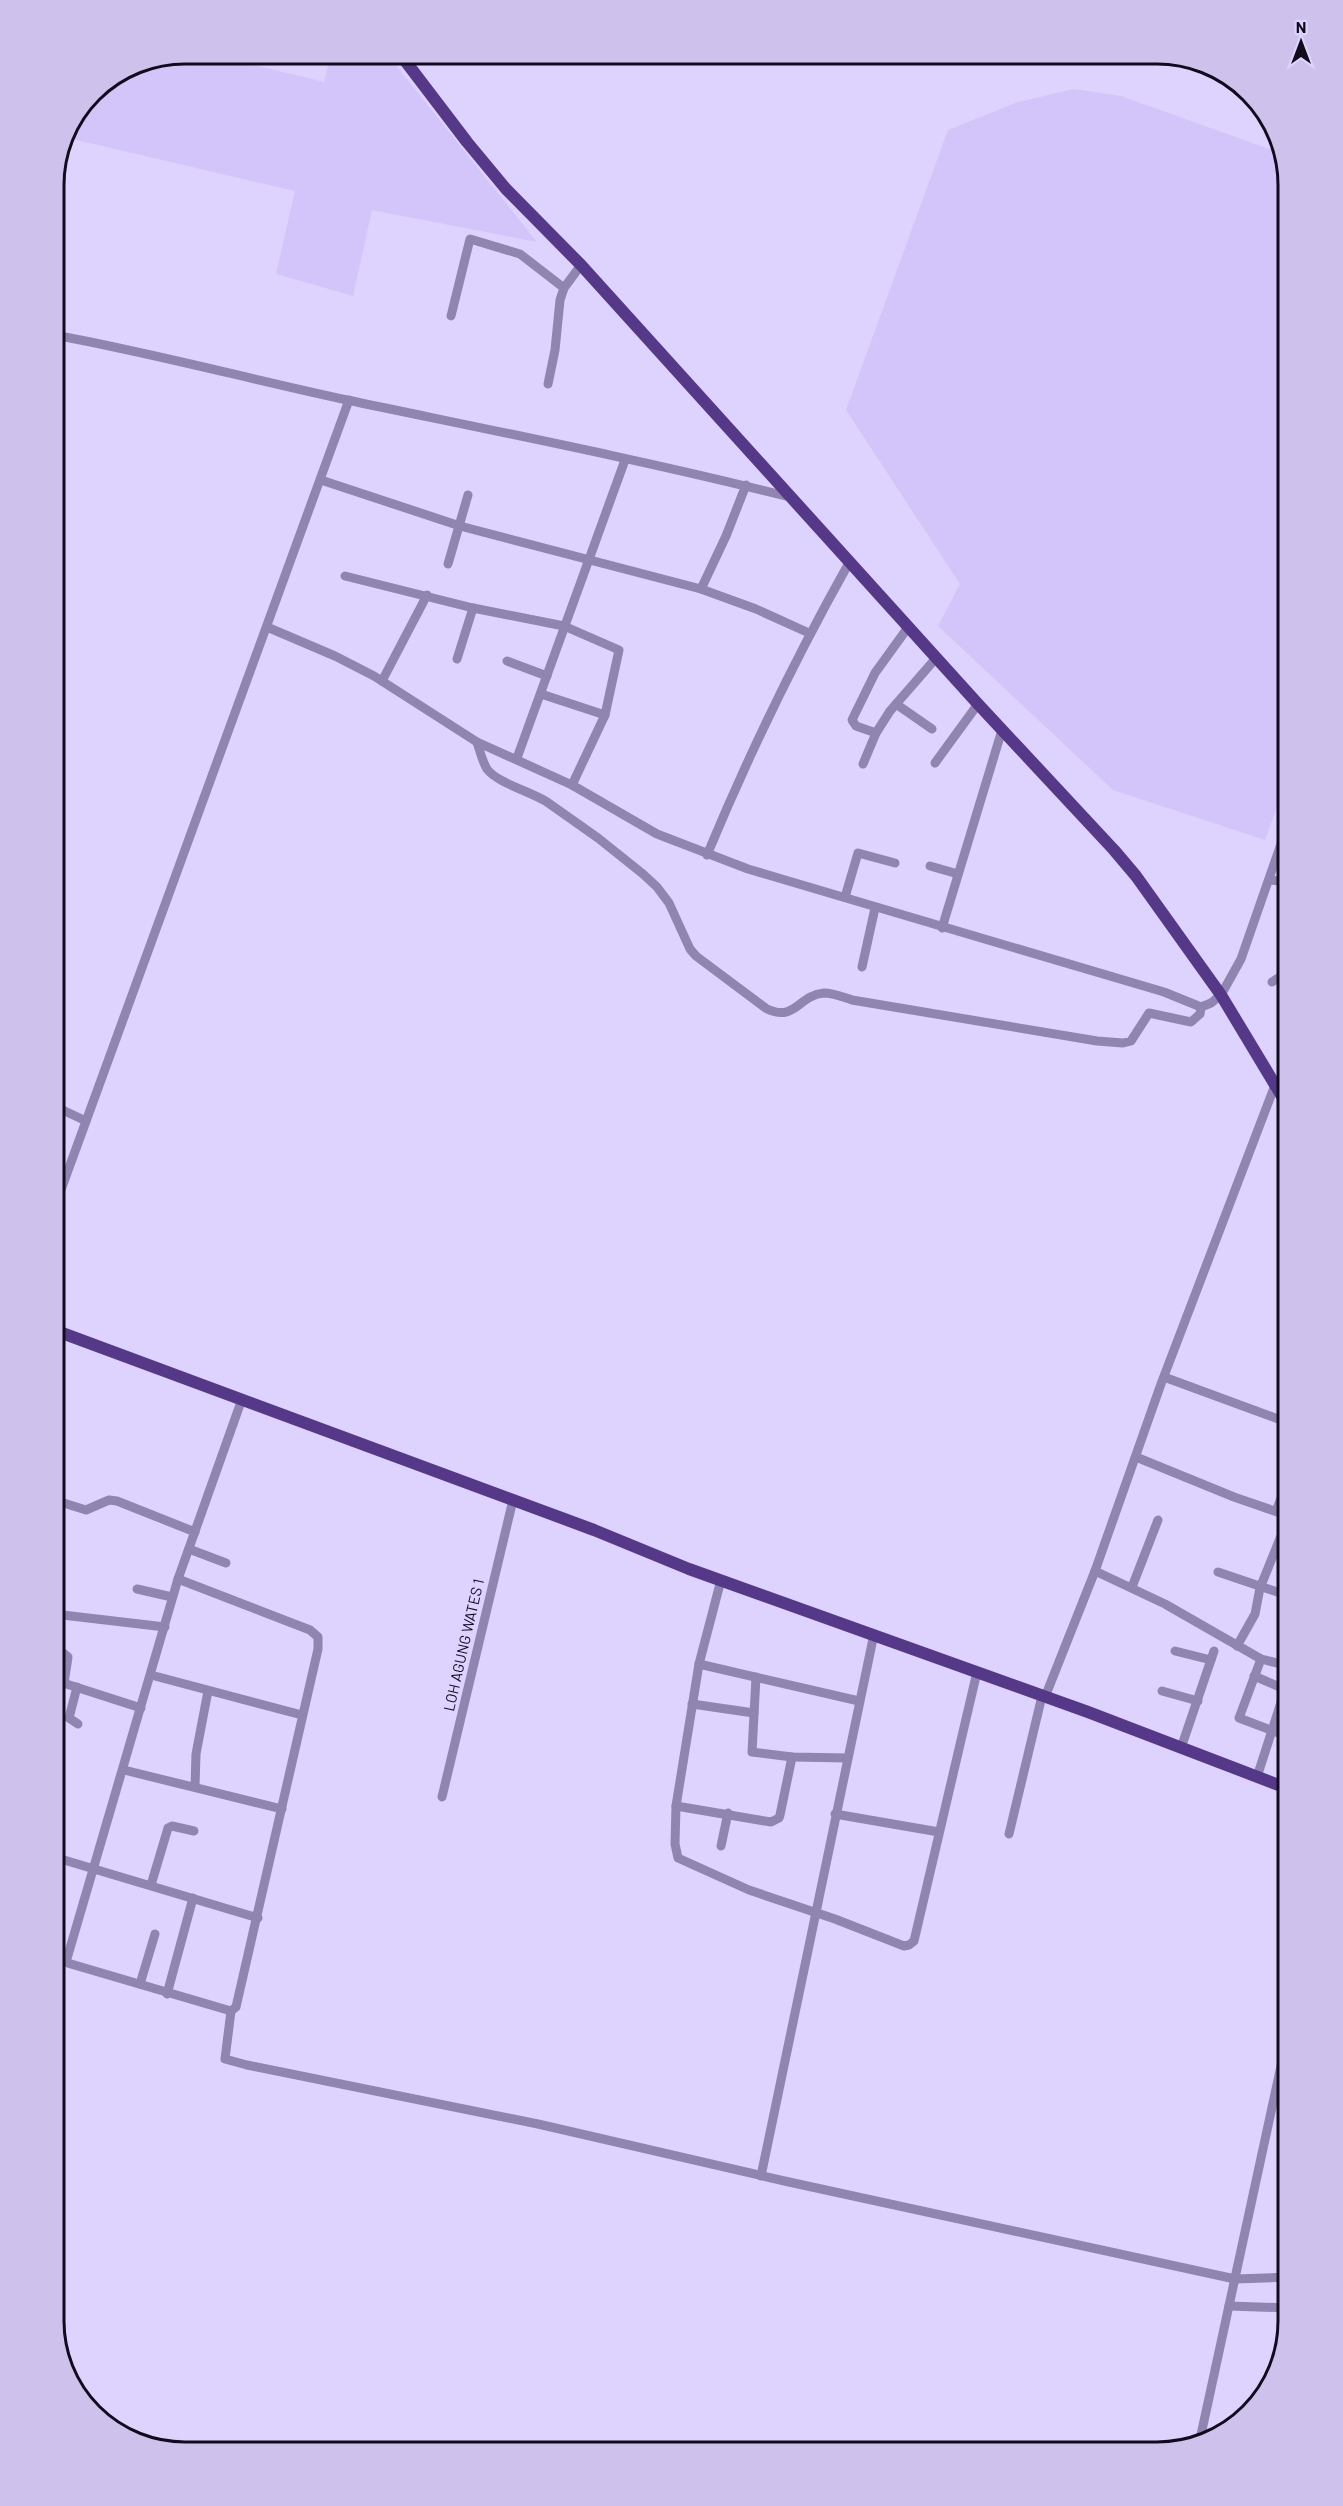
<svg xmlns="http://www.w3.org/2000/svg" width="1343" height="2506" viewBox="0 0 1343 2506" font-family="Barlow,sans-serif">
<rect width="100%" height="100%" fill="#ded2ff"/>
<g fill="#d3c5f9">
<polygon points="186,54 208,54 324,82 331,54 387,54 537,242 372,210 353,296 276,274 295,191 64,137 93,92 136,64"/>
<polygon points="1074,89 1121,96 1283,154 1289,186 1289,774 1265,840 1113,790 938,626 960,584 846,410 948,130 1018,102"/>
</g>
<g fill="none" stroke-linecap="round" stroke-linejoin="round">
<g stroke="#9084b0" stroke-width="9">
<polyline points="451,316 470,239 520,254 564,288"/>
<path d="M54,335c99,18 195,44 293,65 148,31 296,60 443,97"/>
<polyline points="548,384 555,350 560,300 564,288 581,265"/>
<polyline points="321,480 460,526 701,589 756,609 809,633"/>
<polyline points="448,564 468,495"/>
<polyline points="345,576 473,608 564,626 619,650 605,715 572,785"/>
<polyline points="701,589 726,536 746,485"/>
<polyline points="267,627 335,656 374,676 477,742 572,785 657,834 748,869 1164,992 1201,1007 1211,1003 1221,995 1241,959 1289,821"/>
<polyline points="457,659 473,608"/>
<polyline points="507,661 547,676"/>
<polyline points="382,681 427,595"/>
<polyline points="541,694 605,715"/>
<polyline points="896,704 932,729"/>
<polyline points="876,733 856,726 852,720 875,673 909,626"/>
<path d="M477,742c3,9 5,19 10,27 10,14 45,23 60,33l51,36 45,36 14,13 12,16 21,46 6,7 71,53c29,13 31,-14 57,-16 9,0 19,4 28,7l245,41 26,2 8,-2 18,-28 42,9 9,-8 1,-7"/>
<polyline points="517,758 625,460"/>
<polyline points="935,763 978,704"/>
<polyline points="863,764 876,733 890,711 937,657"/>
<path d="M707,855c42,-101 89,-198 143,-294"/>
<polyline points="930,866 958,874"/>
<polyline points="1270,880 1289,882"/>
<polyline points="845,897 858,853 895,863"/>
<polyline points="942,928 1002,730"/>
<polyline points="862,967 875,908"/>
<polyline points="1272,982 1289,971"/>
<polyline points="54,1106 86,1121"/>
<polyline points="54,1209 349,400"/>
<polyline points="1164,1377 1289,1423"/>
<polyline points="1136,1457 1234,1497 1289,1516"/>
<polyline points="54,1500 86,1510 109,1500 117,1501 195,1532"/>
<polyline points="1276,1511 1289,1477"/>
<polyline points="189,1549 226,1563"/>
<polyline points="1095,1571 1165,1604 1261,1659 1289,1666"/>
<polyline points="1218,1572 1289,1596"/>
<polyline points="721,1580 699,1664 676,1806 675,1844 678,1858 749,1890 835,1919 904,1946 909,1945 914,1941 977,1672"/>
<polyline points="1132,1587 1158,1520"/>
<polyline points="137,1589 172,1597"/>
<polyline points="54,1614 165,1627"/>
<polyline points="1237,1646 1255,1614 1260,1588 1289,1516"/>
<polyline points="54,1650 62,1652 68,1657 64,1683"/>
<polyline points="1175,1651 1211,1660"/>
<polyline points="1261,1659 1239,1718 1289,1737"/>
<polyline points="699,1664 859,1701"/>
<polyline points="151,1675 302,1715"/>
<polyline points="1254,1676 1289,1691"/>
<polyline points="756,1677 752,1752 792,1757 848,1758"/>
<polyline points="54,1680 141,1708"/>
<polyline points="77,1687 69,1718 78,1724"/>
<polyline points="1162,1691 1198,1701"/>
<polyline points="1045,1697 1095,1571 1161,1384 1275,1085"/>
<polyline points="692,1704 754,1713"/>
<polyline points="1181,1748 1214,1651"/>
<polyline points="124,1770 282,1809"/>
<polyline points="1257,1777 1285,1690"/>
<polyline points="195,1787 196,1754 208,1691"/>
<polyline points="442,1797 513,1500"/>
<polyline points="676,1806 771,1822 779,1818 780,1815 792,1757"/>
<polyline points="54,1808 56,1804"/>
<polyline points="835,1814 939,1832"/>
<polyline points="1009,1834 1042,1696"/>
<polyline points="721,1846 728,1813"/>
<polyline points="54,1857 258,1918"/>
<polyline points="151,1885 168,1828 172,1826 194,1831"/>
<polyline points="54,1924 55,1925"/>
<polyline points="54,1959 231,2011 236,2007 318,1649 318,1637 310,1630 178,1579"/>
<polyline points="66,1962 178,1579 242,1399"/>
<polyline points="140,1984 155,1934"/>
<polyline points="167,1994 193,1898"/>
<polyline points="231,2011 225,2059 247,2065 538,2124 789,2182 1235,2279 1289,2277"/>
<polyline points="761,2176 874,1634"/>
<polyline points="1229,2306 1289,2308"/>
<polyline points="1199,2444 1289,2029"/>
</g>
<g stroke="#553988" stroke-width="12">
<polyline points="400,54 467,142 506,189 581,265 978,704 1114,850 1136,876 1221,995 1289,1108"/>
<polyline points="54,1330 594,1530 689,1569 1088,1712 1289,1789"/>
</g>
</g>
<g text-anchor="middle" dominant-baseline="central" stroke-width="4.5" stroke-linejoin="round" paint-order="stroke">
<g font-size="15" fill="#110c1b" stroke="#ded2ff">
<text transform="translate(463 1645) rotate(-77)">LOH AGUNG WATES 1</text>
</g>
</g>
<path d="M0 0H1343V2506H0ZM185 64H1157A121 121 0 0 1 1278 185V2321A121 121 0 0 1 1157 2442H185A121 121 0 0 1 64 2321V185A121 121 0 0 1 185 64Z" fill="#cec2ed" fill-rule="evenodd"/>
<path fill="none" stroke="#110c1b" stroke-width="3" d="M185 64H1157A121 121 0 0 1 1278 185V2321A121 121 0 0 1 1157 2442H185A121 121 0 0 1 64 2321V185A121 121 0 0 1 185 64Z"/>
<g transform="translate(1301 42)" stroke="#ded2ff" stroke-width="4.5" paint-order="stroke">
<path d="M0-4.5L10 22L0 15L-10 22Z" fill="#110c1b"/>
<text y="-9" font-size="16" font-weight="bold" text-anchor="middle" fill="#110c1b">N</text>
</g>
</svg>
